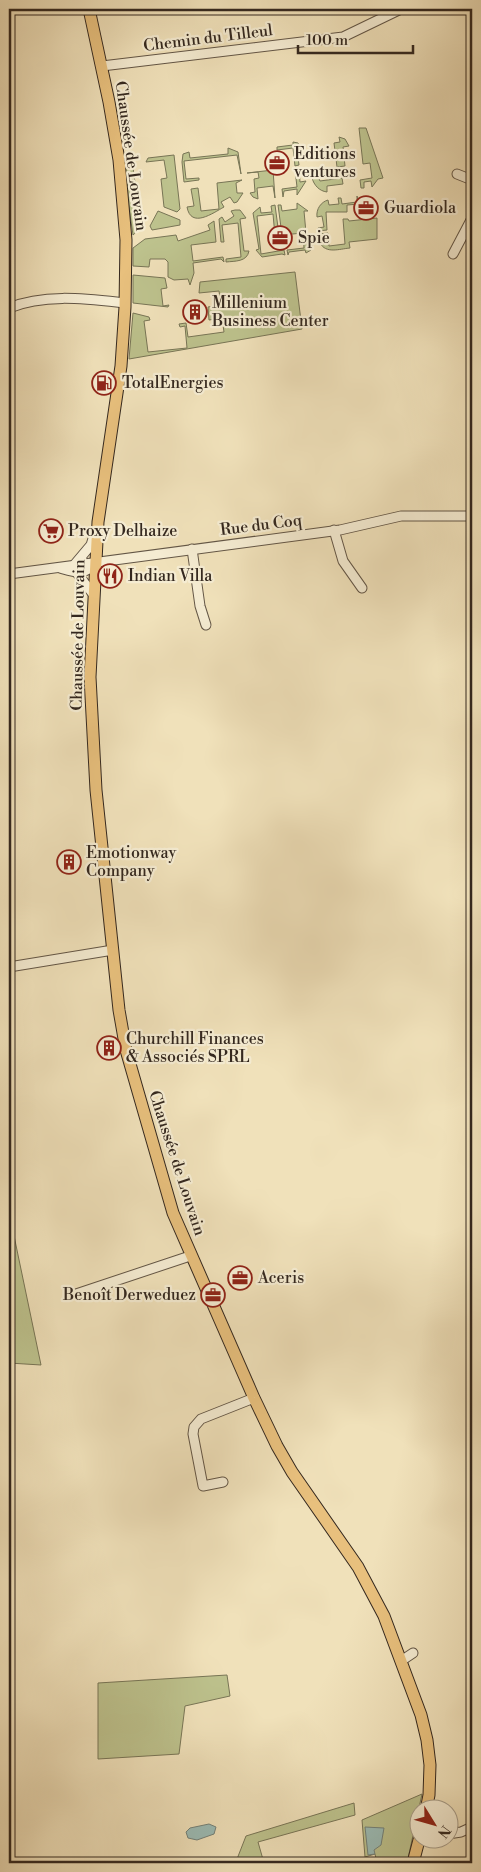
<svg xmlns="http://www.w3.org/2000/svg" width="481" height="1872" viewBox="0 0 481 1872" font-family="'Libre Bodoni',serif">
<rect width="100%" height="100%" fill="#f0e1ba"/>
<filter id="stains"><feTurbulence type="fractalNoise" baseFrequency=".004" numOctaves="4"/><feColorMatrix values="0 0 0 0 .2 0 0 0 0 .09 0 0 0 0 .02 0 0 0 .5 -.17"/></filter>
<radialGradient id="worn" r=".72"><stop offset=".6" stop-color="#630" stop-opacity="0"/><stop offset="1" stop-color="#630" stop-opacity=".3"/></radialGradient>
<g fill="#bdc28d" stroke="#787556">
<polygon points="359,128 366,128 383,178 378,179 372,187 371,181 364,182 364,188 361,188 360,180 372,178 370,163 363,164"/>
<polygon points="339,137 345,139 349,146 343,147 345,166 337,167 334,143 340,142"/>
<polygon points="293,142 298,143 302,149 297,150 299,165 295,166 293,148 277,150 277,147 293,145"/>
<polygon points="228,148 238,152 241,174 237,155 184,161 186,179 199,178 199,180 184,182 182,162 183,154 189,152 190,158 228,154"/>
<polygon points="174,155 180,209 177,212 164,207 161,179 167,178 164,160 146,162 148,158"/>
<path d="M126,163h4l3,4c1,13 11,62 0,68l-10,-68z"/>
<polygon points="299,169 300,182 306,181 297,195 297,189 284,191 283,197 282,189 297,187 295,170"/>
<polygon points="273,170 275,198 273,186 257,188 258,199 253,197 250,193 255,192 254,179 259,178 258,172 247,173"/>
<path d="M318,177l2,4 22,-3 1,6 -16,2v6c-8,-1 -13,-7 -15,-14z"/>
<path d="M242,180l-6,3 1,10h6l-6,9 -3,1 -4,-6 -9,5 3,5c-11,6 -33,22 -37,0l7,-1 -3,-17 7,-1 3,23 18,-2 -2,-26z"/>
<path d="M357,196l2,8 -12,1v7h-21l1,18 -9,1v-3l6,-1 -2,-11 -5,1c-1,-8 4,-15 11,-17l1,5 10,-1 -1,-6h3l1,6 15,-2z"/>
<polygon points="297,203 308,211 304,211 307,244 313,244 311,250 306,253 305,250 289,252 288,255 287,250 304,248 303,233 282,235 278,205 281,205 282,211 297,209"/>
<polygon points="275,205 279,235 275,236 273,214 257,216 261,254 284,250 285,255 282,254 262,257 256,250 259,249 253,213 260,207 261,213 272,212 271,206"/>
<path d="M235,210h5l6,8 -6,1 4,32h5c-2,11 -14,10 -23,11v-3l15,-2 -3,-34 -16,2 2,17h-3l-2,-23 3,-2 3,5 9,-6 -3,-5z"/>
<polygon points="158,211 180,220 180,225 152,230 150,226"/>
<path d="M377,218v21l-28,3 1,6c-11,1 -24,6 -30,-5l5,-2v-5h-6v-2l9,-1 1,13 16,-2 -2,-25h5l1,2z"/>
<polygon points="214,221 216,242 191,245 193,261 223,257 224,262 221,259 193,263 194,273 190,285 188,279 174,280 168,277 168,262 165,259 150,259 149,267 133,266 133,248 145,239 176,235 178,241 210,230 208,225"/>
<polygon points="295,272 302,329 129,359 133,313 149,317 150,320 144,321 148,352 187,348 185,326 180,327 179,324 186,323 188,337 224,332 222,318 209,320 208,307 221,305 219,291 199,293 200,282"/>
<polygon points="133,275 165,278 167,288 161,289 163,306 169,305 168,307 133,303"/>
<polygon points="9,1231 13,1231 41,1365 9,1363"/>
<polygon points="227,1675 230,1696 185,1706 179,1754 98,1759 98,1683"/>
<polygon points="422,1794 407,1863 377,1863 375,1854 365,1857 362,1820"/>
<polygon points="354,1803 355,1815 258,1842 264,1863 239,1863 237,1859 246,1836"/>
</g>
<g fill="#9bbcb6" stroke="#72817a">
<polygon points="209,1824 216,1827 214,1834 197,1840 188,1838 186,1832 190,1828"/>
<polygon points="365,1827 384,1828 381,1845 374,1850 375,1854 368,1855"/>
</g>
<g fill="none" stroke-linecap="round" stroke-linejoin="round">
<g stroke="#635646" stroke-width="11">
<g id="minor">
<polyline points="102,66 343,37 401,9"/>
<polyline points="457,174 472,180"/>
<polyline points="453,254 472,218"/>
<path d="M9,308c35,-15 79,-9 116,-5"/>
<polyline points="334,530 343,561 362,588"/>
<polyline points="192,549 200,606 206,625"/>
<polyline points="75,564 91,545 95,532"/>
<path d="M60,568c14,4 26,9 35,-6"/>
<polyline points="77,573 93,594"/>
<polyline points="9,574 340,530 401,516 472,516"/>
<polyline points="9,967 113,950"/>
<polyline points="76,1294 190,1256"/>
<polyline points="223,1482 203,1486 193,1434 194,1427 201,1419 254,1398"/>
<polyline points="401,1661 413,1653"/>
<polyline points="448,1834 461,1832 472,1827"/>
</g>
</g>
<g stroke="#34281f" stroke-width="13">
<g id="major">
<polyline points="89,9 109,102 119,160 126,240 125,307 121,366 98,522 90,677 96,790 119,1010 126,1050 173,1213 254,1398 277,1446 292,1472 358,1567 384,1616 421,1715 427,1740 430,1765 429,1795 426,1810"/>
<polyline points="413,1863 419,1840"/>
</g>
</g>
<use href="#minor" stroke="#f5ecd2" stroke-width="9"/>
<use href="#major" stroke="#e8c07d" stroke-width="11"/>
</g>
<defs>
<g id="office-ring" transform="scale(1.25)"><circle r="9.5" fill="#f5ecd2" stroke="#8f2418" stroke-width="1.5"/><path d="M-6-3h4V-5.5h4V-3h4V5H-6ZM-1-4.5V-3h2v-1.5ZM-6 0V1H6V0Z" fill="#8f2418"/></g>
<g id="building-ring" transform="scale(1.25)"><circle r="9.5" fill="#f5ecd2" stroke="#8f2418" stroke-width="1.5"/><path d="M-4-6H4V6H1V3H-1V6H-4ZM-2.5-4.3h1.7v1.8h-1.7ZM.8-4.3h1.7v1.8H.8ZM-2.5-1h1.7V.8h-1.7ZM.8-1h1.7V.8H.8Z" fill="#8f2418"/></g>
<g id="fuel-ring" transform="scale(1.25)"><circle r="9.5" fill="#f5ecd2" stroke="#8f2418" stroke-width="1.5"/><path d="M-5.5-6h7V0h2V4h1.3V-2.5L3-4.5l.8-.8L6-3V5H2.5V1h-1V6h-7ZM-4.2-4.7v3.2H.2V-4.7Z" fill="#8f2418"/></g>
<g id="supermarket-ring" transform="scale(1.25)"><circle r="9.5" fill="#f5ecd2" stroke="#8f2418" stroke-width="1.5"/><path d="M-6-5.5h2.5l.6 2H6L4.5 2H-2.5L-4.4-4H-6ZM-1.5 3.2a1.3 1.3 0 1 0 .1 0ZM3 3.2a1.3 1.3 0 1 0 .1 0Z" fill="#8f2418"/></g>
<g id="restaurant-ring" transform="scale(1.25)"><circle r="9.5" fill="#f5ecd2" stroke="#8f2418" stroke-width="1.5"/><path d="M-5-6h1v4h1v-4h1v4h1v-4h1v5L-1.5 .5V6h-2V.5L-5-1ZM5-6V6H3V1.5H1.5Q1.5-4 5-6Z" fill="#8f2418"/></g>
</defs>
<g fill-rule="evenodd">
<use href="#office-ring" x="277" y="163"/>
<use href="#office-ring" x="366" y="208"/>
<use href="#office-ring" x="280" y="238"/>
<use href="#building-ring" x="195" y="312"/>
<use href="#fuel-ring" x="104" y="383"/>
<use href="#supermarket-ring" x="51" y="531"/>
<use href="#restaurant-ring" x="110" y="576"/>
<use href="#building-ring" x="69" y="862"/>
<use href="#building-ring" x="109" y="1048"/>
<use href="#office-ring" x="240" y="1278"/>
<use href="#office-ring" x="213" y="1295"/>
</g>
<g text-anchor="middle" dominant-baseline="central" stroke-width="4.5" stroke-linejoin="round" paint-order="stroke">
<g font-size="16" fill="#34281f" stroke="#f5ecd2">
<text transform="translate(208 38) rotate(-7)">Chemin du Tilleul</text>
<text transform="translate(131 156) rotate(82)">Chaussée de Louvain</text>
<text transform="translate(261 525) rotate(-7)">Rue du Coq</text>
<text transform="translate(78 635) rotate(-89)">Chaussée de Louvain</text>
<text transform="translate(177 1163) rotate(72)">Chaussée de Louvain</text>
</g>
<g font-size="16" fill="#34281f" stroke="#f5ecd2" text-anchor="start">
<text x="294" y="154">Editions<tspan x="294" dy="18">ventures</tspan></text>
<text x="384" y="208">Guardiola</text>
<text x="298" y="238">Spie</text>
<text x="212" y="303">Millenium<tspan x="212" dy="18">Business Center</tspan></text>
<text x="122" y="383">TotalEnergies</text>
<text x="68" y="531">Proxy Delhaize</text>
<text x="128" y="576">Indian Villa</text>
<text x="86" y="853">Emotionway<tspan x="86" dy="18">Company</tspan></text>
<text x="126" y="1039">Churchill Finances<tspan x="126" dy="18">&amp; Associés SPRL</tspan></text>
<text x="258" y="1278">Aceris</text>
<text x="196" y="1295" text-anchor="end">Benoît Derweduez</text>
</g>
</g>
<rect width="481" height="1872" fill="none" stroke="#f0e1ba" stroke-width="30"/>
<rect x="10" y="10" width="461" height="1852" fill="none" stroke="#34281f" stroke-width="2.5"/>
<rect x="15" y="15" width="451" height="1842" fill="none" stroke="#34281f"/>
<g transform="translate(434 1824) rotate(127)"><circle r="24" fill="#f5ecd2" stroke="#a89e8a"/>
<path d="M0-4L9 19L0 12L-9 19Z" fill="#8f2418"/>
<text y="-8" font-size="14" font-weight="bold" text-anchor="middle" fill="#34281f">N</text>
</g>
<path d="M298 45v8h115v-8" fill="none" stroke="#34281f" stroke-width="2.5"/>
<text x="306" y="45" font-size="15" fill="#34281f" stroke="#f5ecd2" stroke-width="4" paint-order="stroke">100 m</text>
<rect width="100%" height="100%" filter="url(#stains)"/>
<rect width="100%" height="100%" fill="url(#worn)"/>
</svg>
